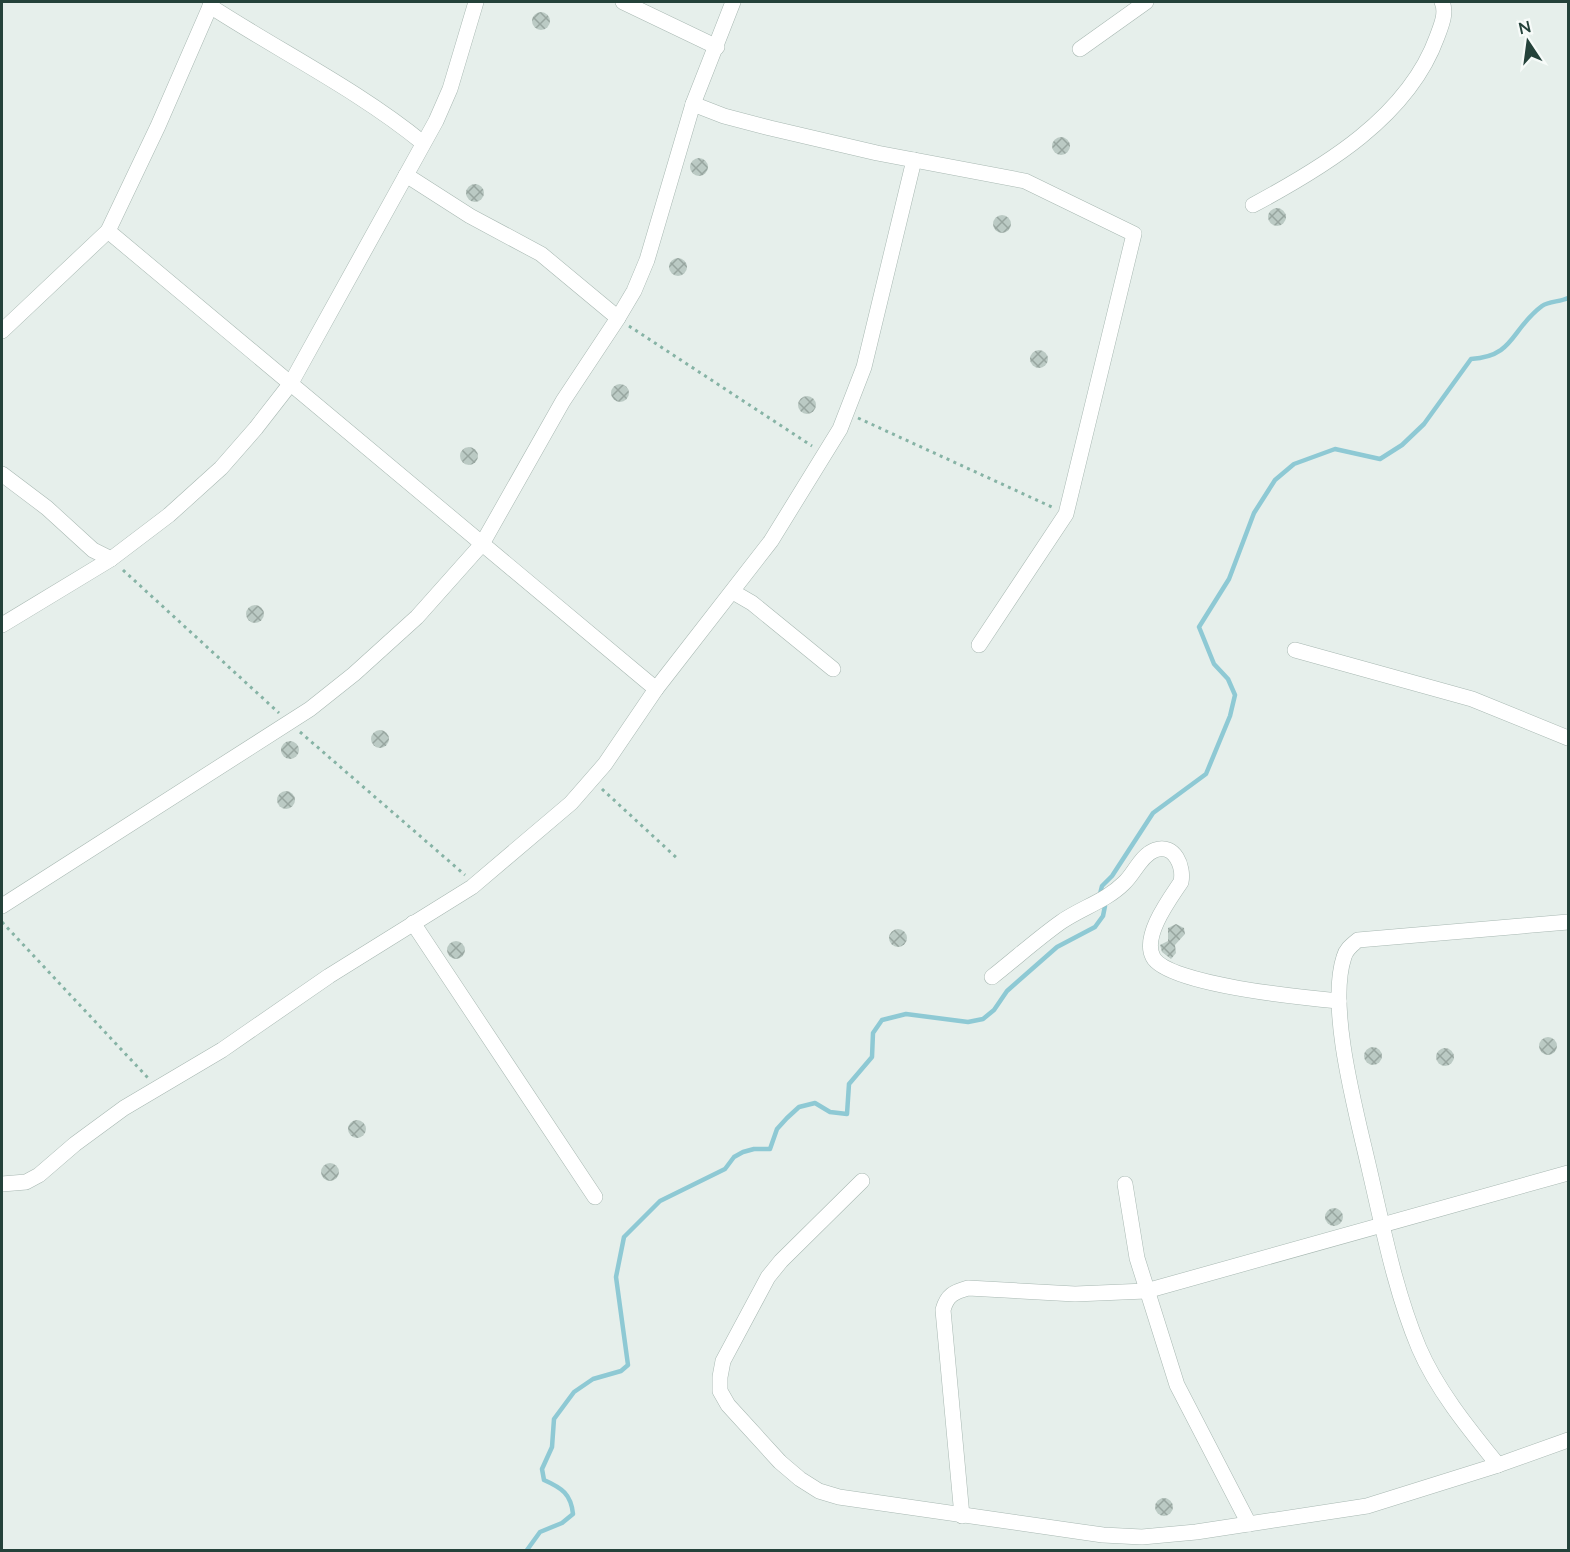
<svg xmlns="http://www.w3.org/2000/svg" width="1570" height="1552" viewBox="0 0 1570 1552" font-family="Lato,sans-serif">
<defs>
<pattern id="building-cross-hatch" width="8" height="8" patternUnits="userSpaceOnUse" patternTransform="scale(1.5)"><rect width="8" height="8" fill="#bbcac4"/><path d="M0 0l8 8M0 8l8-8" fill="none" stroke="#98a6a0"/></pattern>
</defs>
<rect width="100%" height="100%" fill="#e6efeb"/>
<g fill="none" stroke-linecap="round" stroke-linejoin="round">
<g stroke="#8ec9d4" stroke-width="4.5">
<path d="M1100,894l2,-8 10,-10 41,-63 53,-39 24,-58 5,-21 -7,-16 -14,-15 -15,-37 30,-48 25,-66 21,-33 19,-16 41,-15 45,10 22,-14 22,-21 47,-65c44,-3 39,-29 71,-53 7,-5 18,-4 26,-8"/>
<path d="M527,1550l13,-18 22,-9 11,-9c-2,-20 -11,-26 -29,-34l-2,-11 10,-22 2,-28 20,-27 19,-13 28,-8 7,-6 -12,-88 8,-40 36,-36 65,-32 9,-12 9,-5 11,-3h16l7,-20 10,-11 12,-11 16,-4 15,9 17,2 2,-30 23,-27 1,-24 9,-13 24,-6 62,8 15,-3 11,-9 13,-19 50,-44 38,-20 8,-11 2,-10"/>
</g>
</g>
<g fill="url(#building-cross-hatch)">
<circle cx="541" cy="21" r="9"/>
<circle cx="1061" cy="146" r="9"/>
<circle cx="699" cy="167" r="9"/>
<circle cx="475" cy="193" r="9"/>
<circle cx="1277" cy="217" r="9"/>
<circle cx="1002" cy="224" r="9"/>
<circle cx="678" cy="267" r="9"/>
<circle cx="1039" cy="359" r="9"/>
<circle cx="620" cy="393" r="9"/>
<circle cx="807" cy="405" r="9"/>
<circle cx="469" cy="456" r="9"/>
<circle cx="255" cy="614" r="9"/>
<circle cx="380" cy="739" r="9"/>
<circle cx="290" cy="750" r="9"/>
<circle cx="286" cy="800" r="9"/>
<polygon points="1176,924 1184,928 1185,934 1175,945 1176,953 1171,959 1162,952 1160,945 1168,941 1168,928"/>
<circle cx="898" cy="938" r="9"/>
<circle cx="456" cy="950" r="9"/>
<circle cx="1548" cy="1046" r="9"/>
<circle cx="1373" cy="1056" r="9"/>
<circle cx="1445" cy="1057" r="9"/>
<circle cx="357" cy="1129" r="9"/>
<circle cx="330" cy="1172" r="9"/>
<circle cx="1334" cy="1217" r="9"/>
<circle cx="1164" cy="1507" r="9"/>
</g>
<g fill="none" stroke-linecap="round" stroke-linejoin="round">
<g stroke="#a8b8b2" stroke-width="16">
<g id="street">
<polyline points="212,2 158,126 108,231 656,689 771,541 840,429 864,367 914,160"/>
<polyline points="623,2 717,47"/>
<path d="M210,6c71,46 148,84 213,137"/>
<polyline points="1080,49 1146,2"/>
<polyline points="693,104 724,116 770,128 877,153 1025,181 1134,234 1066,514 979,645"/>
<polyline points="406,175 470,216 541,254 618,318"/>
<path d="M1253,205c71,-38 155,-88 184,-168 4,-11 10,-24 5,-35"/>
<polyline points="2,331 108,231"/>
<polyline points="2,474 47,508 93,550 111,559"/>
<polyline points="733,592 752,603 833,669"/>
<polyline points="2,625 111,559 169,515 221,468 256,428 291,383 436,121 450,89 476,2"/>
<polyline points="1295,650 1472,699 1568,738"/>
<polyline points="2,906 310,709 354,674 417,617 482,544 563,401 618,318 634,291 647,260 693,104 733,2"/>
<path d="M1568,922l-210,18c-6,5 -12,9 -14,17 -17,51 13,158 25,211 14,60 26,123 50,180 18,42 50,81 79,117l70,-25"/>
<polyline points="413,923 595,1197"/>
<path d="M992,977c23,-18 45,-38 69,-55 20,-14 45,-21 63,-39 10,-9 17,-28 31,-33 20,-7 29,17 26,32 -12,18 -39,54 -28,75 14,28 154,41 186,44"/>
<polyline points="862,1181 781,1261 768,1277 723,1361 720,1377 720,1391 728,1405 780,1462 800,1479 819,1491 839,1497 1103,1535 1142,1537 1196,1532 1367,1506 1498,1465"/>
<polyline points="2,1184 26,1182 39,1175 75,1144 124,1108 222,1050 329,976 472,887 571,803 605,764 656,689"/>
<polyline points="1125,1184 1137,1258 1177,1385 1249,1524"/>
<path d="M962,1516l-19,-206c4,-15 11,-18 25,-22l107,6 71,-3 422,-118"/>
</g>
</g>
<g stroke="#86b3a5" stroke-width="3" stroke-dasharray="3 4.5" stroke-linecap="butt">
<polyline points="629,326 812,446"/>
<polyline points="858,418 1054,508"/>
<polyline points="123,570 279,713"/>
<polyline points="300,732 465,875"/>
<polyline points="602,789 679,860"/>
<polyline points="2,922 148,1078"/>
</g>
<use href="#street" stroke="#fff" stroke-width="15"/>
</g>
<rect width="1570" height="1552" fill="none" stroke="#24423a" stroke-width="6"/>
<g transform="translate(1528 42) rotate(347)" stroke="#f7fbf9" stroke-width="4.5" paint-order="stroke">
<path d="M0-4.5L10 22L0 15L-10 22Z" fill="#24423a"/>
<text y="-9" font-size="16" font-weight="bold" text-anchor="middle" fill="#24423a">N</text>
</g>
</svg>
